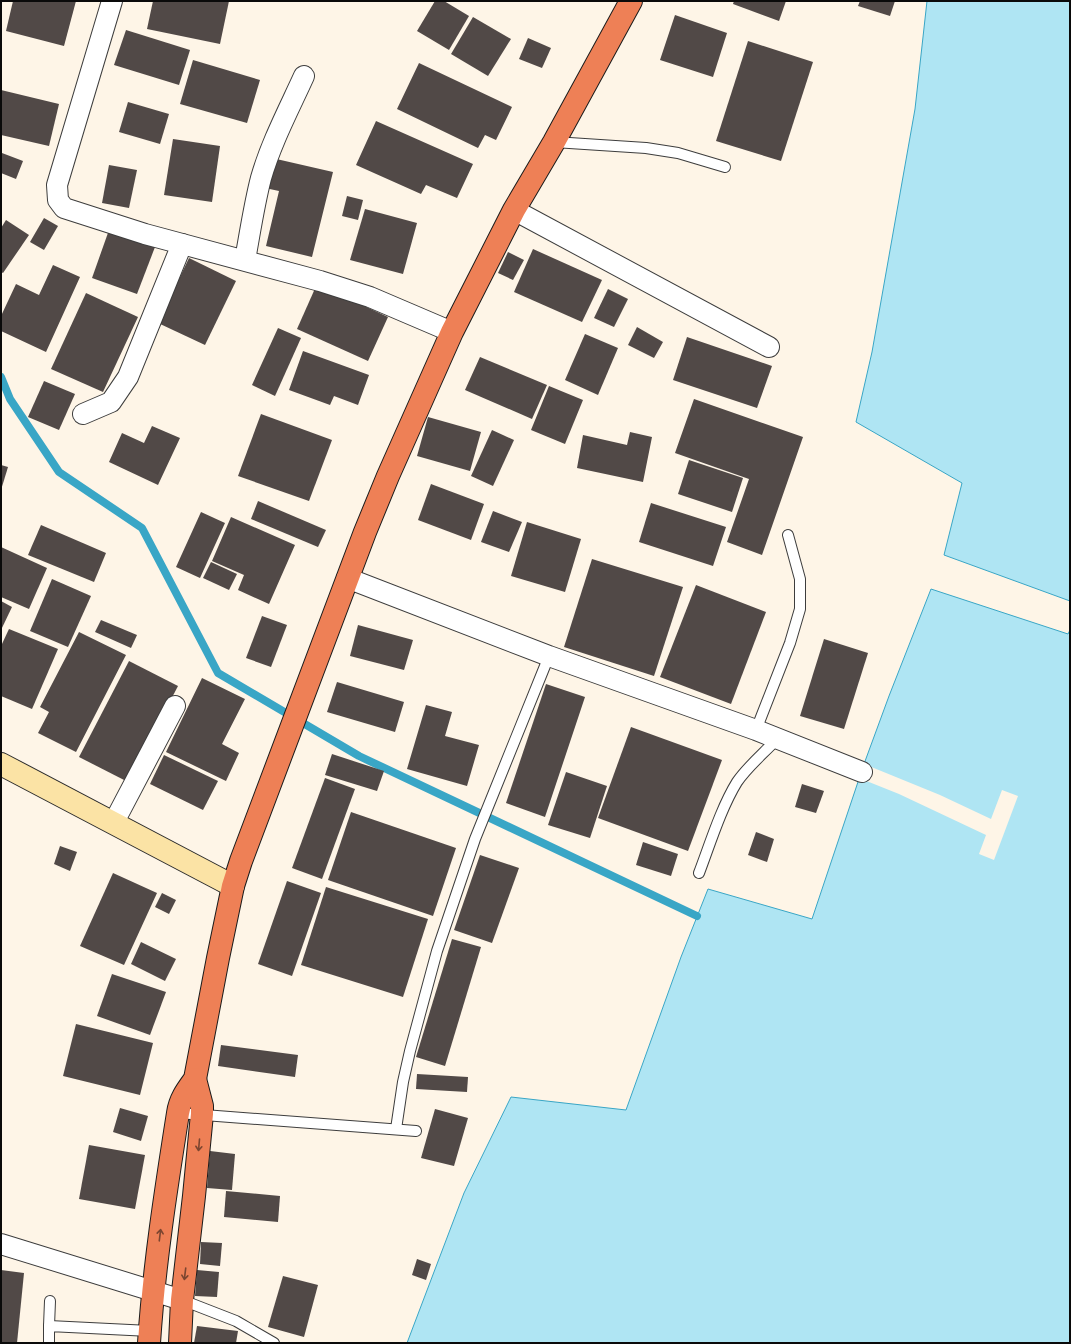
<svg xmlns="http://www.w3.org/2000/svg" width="1071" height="1344" viewBox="0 0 1071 1344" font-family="'IBM Plex Serif',serif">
<rect width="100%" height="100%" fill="#fef5e7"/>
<g fill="#afe5f3" stroke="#39a6c6">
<polygon points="927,1 1070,1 1070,601 944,555 962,483 856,422 872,352 915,109"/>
<polygon points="931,589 1068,634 1070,630 1070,1343 407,1343 464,1193 511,1097 626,1110 681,957 708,889 812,919 864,764 889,696"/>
</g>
<polygon fill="#fef5e7" points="864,764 940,795 991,819 1002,790 1018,796 994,860 979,854 986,835 899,794 859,778"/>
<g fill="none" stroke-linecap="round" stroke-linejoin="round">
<polyline stroke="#39a6c6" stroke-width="8" points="1,377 10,399 59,472 142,528 218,673 359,756 697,916"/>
</g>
<g fill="#514947">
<polygon points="13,1 76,1 64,46 6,31"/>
<polygon points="153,1 229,1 220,44 147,29"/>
<polygon points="435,1 444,1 469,16 449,50 417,31"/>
<polygon points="734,1 786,1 779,21 733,4"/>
<polygon points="860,1 895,1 890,16 858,6"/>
<polygon points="675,15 727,33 713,77 660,60"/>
<polygon points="473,17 511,39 488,76 451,54"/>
<polygon points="126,30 190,50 179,85 114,65"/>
<polygon points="528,38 551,48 542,68 519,59"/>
<polygon points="748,41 813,62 781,161 716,141"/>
<polygon points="193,60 260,80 247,123 180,104"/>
<polygon points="419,63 512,107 496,140 485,135 478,148 397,109"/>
<polygon points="1,90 59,104 49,146 1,135"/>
<polygon points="128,102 169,114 160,144 119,132"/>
<polygon points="376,121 473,164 457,198 426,185 421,194 356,165"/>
<polygon points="173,139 220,146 212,202 164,195"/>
<polygon points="2,153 23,161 16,179 1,173"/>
<polygon points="272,158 333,172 312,257 266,246 279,191 265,188"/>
<polygon points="109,165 137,170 129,208 102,203"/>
<polygon points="347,196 363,200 358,220 342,216"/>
<polygon points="365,209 417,223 403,274 350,260"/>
<polygon points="44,218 58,226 44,250 30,242"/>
<polygon points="6,220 29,235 3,273 1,272 1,228"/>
<polygon points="109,230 155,247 137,294 92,278"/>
<polygon points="533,249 602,280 582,322 514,292"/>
<polygon points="508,252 524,260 513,280 498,273"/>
<polygon points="189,258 236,281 205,345 158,323"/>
<polygon points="53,265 80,277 46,352 1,331 1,316 16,284 39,295"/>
<polygon points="317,284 388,317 368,361 297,329"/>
<polygon points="608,289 628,299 614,327 594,318"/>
<polygon points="86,293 138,317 103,392 51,369"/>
<polygon points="637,327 663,342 654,358 628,345"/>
<polygon points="278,328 301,338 275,396 252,385"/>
<polygon points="585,334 618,348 598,395 565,380"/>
<polygon points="687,337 772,366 757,408 673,380"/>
<polygon points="303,351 369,375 358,405 334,396 330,405 289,390"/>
<polygon points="480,357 547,385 532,419 465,390"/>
<polygon points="44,381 75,394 59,430 28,417"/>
<polygon points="549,386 583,400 565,444 531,430"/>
<polygon points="694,399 803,437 762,555 727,542 749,479 675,453"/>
<polygon points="261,414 332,440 309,501 238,476"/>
<polygon points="428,417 481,432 470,471 417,456"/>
<polygon points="152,426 180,438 158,485 109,462 122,433 144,443"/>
<polygon points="492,430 514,440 493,486 471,476"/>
<polygon points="630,432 652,437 643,482 577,468 583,435 627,445"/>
<polygon points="689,460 743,478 732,512 678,494"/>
<polygon points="1,465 8,467 1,490"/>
<polygon points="431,484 484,504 471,540 418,520"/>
<polygon points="258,501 326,530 318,547 251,519"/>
<polygon points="651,503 726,527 713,566 639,542"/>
<polygon points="493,511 522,522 509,552 481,542"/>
<polygon points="201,512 225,523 200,578 176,567"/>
<polygon points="231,517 295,545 269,604 238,590 244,575 212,561"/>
<polygon points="527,522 581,539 565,592 511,576"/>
<polygon points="41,525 106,553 94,582 28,555"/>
<polygon points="1,547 47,568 29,609 1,597"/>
<polygon points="592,559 683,587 654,676 564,647"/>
<polygon points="211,562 237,574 229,590 203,578"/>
<polygon points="52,579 91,596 68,647 30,631"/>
<polygon points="696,585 766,612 731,704 660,677"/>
<polygon points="1,601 12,607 1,630"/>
<polygon points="262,616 287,625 271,667 246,658"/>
<polygon points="101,620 137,635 131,648 95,632"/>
<polygon points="358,625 413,640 404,670 350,656"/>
<polygon points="9,629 58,649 32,709 1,696 1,646"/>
<polygon points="79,632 126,655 76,752 38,733 49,712 40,707"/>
<polygon points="824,639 868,653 844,729 800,716"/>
<polygon points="129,661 178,686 128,782 79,757"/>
<polygon points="202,678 245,699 222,744 239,753 226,781 166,752"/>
<polygon points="337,682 404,702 395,732 327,712"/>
<polygon points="546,684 585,697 545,817 506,803"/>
<polygon points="426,705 452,712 445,736 479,745 467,786 407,769"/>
<polygon points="631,727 722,760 688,851 598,818"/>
<polygon points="332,754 384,771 377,791 325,775"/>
<polygon points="164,755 218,781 203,810 150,784"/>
<polygon points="566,772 607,786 590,838 548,825"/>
<polygon points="325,778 355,789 322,879 292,868"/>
<polygon points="802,784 824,791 816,813 795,807"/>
<polygon points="351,812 456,848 433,916 328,880"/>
<polygon points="756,832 774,839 767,862 748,855"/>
<polygon points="643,842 678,854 671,876 636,865"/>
<polygon points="60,846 77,852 70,871 54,864"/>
<polygon points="480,855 519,868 492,943 454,930"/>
<polygon points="113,873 157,893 124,965 80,946"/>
<polygon points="287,881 321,893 292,976 258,964"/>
<polygon points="326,887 428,919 403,997 301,965"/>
<polygon points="162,893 176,900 169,914 155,907"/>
<polygon points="452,939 481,947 445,1066 416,1057"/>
<polygon points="141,942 176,959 165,981 131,964"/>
<polygon points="112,974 166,992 150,1035 97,1016"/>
<polygon points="76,1024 153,1043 140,1095 63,1076"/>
<polygon points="221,1045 298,1055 295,1077 218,1066"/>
<polygon points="417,1074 468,1077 467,1092 416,1089"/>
<polygon points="120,1108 148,1116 141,1141 113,1132"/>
<polygon points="435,1109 468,1118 454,1166 421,1158"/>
<polygon points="89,1145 145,1155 135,1209 79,1199"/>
<polygon points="210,1151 235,1154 232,1190 207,1188"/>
<polygon points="226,1191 280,1196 278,1222 224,1217"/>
<polygon points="201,1242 222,1243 220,1266 200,1264"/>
<polygon points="417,1259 431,1264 426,1280 412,1275"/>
<polygon points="1,1270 24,1273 17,1343 1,1343"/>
<polygon points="197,1270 219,1272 217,1297 195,1296"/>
<polygon points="283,1276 318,1285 304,1337 268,1327"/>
<polygon points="197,1326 238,1331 236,1343 194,1343"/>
</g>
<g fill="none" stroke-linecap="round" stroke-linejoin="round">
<g stroke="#3d3d3d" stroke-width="12">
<g id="lane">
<polyline points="554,142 646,148 678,153 725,167"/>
<polyline points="756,730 790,643 800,609 800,579 788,535"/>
<path d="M699,873c11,-29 22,-65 38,-91 11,-16 27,-29 40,-43"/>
<polyline points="178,1113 416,1131"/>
<polyline points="396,1129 403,1082 410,1051 437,951 475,839 549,656"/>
<polyline points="182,1300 236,1321 274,1343"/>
<polyline points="49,1326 50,1301"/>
<polyline points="49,1343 49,1326 150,1331"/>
</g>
</g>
<g stroke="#3d3d3d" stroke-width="22">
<g id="street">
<polyline points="112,1 57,185 58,200 64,208 145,234 320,281 370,297 452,332"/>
<polyline points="514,210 769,347"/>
<path d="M245,260c5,-27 9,-55 16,-82 10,-35 28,-69 43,-102"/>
<polyline points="83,414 111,402 128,377 182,244"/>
<polyline points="347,578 549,656 756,730 862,772"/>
<polyline points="114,822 175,706"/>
<polyline points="1,1244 182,1300"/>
</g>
</g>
<g stroke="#2c2c2c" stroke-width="24">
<polyline id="secondary" points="1,764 233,886"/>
</g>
<g stroke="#1b1b1b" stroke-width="24">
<g id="highway">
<path d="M149,1343c5,-77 17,-154 29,-230 2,-14 9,-23 17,-34l23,-121 15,-72 8,-25 124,-329 23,-56 64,-144 62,-122 40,-68 77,-141"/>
<polyline points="180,1343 182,1300 194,1196 202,1114 202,1106 195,1079"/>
</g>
</g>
<use href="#lane" stroke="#fff" stroke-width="10"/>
<use href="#street" stroke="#fff" stroke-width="20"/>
<use href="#secondary" stroke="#fbe3a5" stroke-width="22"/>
<use href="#highway" stroke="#ee8056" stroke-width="22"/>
</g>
<defs><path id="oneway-shaft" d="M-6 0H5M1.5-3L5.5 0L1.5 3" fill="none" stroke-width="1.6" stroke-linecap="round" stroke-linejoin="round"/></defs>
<g stroke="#7c4530">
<use href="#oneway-shaft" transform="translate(199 1145) rotate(95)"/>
<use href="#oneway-shaft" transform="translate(160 1235) rotate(-83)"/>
<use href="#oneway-shaft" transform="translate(185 1274) rotate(97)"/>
</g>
<rect width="1071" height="1344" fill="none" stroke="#0a0a0a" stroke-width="4"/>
</svg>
